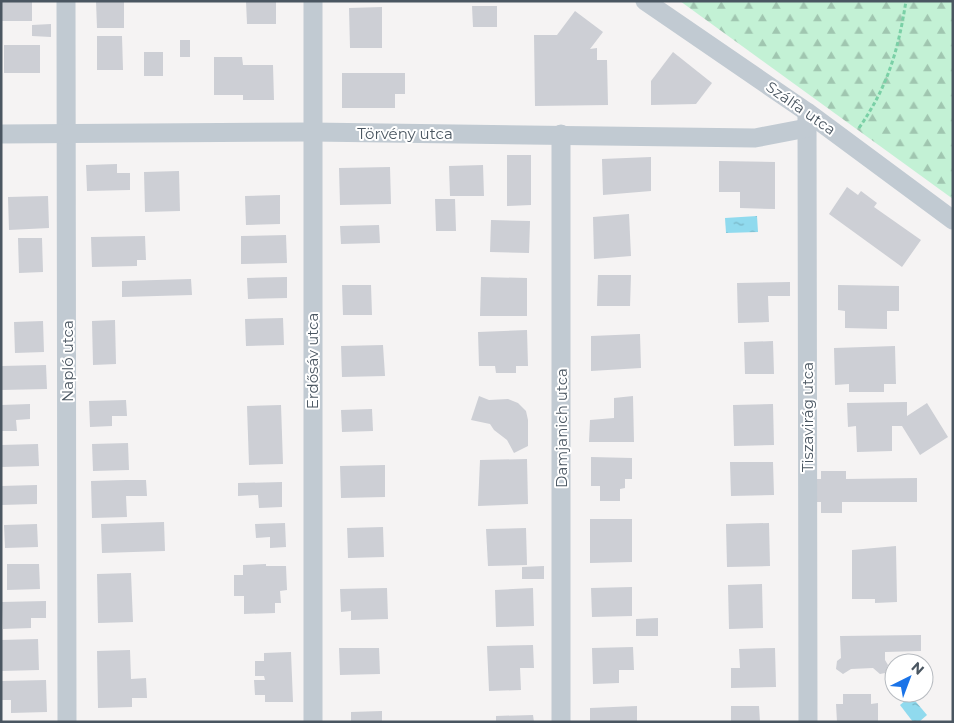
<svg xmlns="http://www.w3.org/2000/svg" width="954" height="723" viewBox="0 0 954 723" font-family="Montserrat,sans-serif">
<defs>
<pattern id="forest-firs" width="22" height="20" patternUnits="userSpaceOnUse" patternTransform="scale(1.25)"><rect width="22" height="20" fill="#c3f1d5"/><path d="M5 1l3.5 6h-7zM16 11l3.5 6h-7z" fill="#a0c6b0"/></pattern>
<pattern id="water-ripples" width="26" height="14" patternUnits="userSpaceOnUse" patternTransform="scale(1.25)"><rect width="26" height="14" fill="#90daee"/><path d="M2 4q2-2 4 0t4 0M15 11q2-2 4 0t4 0" fill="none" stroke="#78b4c4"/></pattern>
</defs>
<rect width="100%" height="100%" fill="#f5f3f3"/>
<polygon fill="url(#forest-firs)" points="680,1 953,1 953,199"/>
<g fill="url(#water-ripples)">
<polygon points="757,216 758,232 726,233 725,218"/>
<polygon points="911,696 927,715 919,722 913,722 900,705"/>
</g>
<g fill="#cdcfd5">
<rect x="1" y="1" width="31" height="20"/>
<polygon points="96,1 124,1 124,28 97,28"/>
<polygon points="246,1 276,1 276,24 247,24"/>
<polygon points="472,6 497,6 497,27 473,27"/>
<polygon points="382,7 382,48 350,48 349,8"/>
<polygon points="575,11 603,32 590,49 597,48 597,60 607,60 608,105 535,106 534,35 557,35"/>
<polygon points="51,24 51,37 32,36 32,25"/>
<polygon points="97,36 122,36 123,70 97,70"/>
<rect x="180" y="40" width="10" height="17"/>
<rect x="4" y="45" width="36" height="28"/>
<rect x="144" y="52" width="19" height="24"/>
<polygon points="673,52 712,83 696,104 651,105 651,81"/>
<polygon points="214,57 242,57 243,65 273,65 274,100 243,100 243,95 214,95"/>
<polygon points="342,73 405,73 405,94 395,94 395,108 342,108"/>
<polygon points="507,155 531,155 531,205 507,206"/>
<polygon points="651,157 651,191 603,195 602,159"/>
<polygon points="719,161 775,162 775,209 740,208 740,192 719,192"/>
<polygon points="117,164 117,173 130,173 130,190 87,191 86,165"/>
<polygon points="483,165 484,196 450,196 449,166"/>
<polygon points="390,167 391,204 340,205 339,168"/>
<polygon points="179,171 180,211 145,212 144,172"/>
<polygon points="847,187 858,195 861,191 877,203 874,207 921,240 902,267 829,214"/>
<polygon points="280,195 280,224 246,225 245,196"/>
<polygon points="48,196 49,228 9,230 8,197"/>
<polygon points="435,199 455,199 456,231 436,231"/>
<polygon points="629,214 631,256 594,259 593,217"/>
<polygon points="491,220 530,221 529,253 490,252"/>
<polygon points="379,225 380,243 341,244 340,226"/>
<polygon points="286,235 287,263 241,264 241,236"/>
<polygon points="145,236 146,260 137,260 137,266 92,267 91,237"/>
<polygon points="18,238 42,238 43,272 19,273"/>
<polygon points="598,275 631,275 630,306 597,306"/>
<polygon points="287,277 287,298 248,299 247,278"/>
<polygon points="481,277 527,278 527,316 480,316"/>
<polygon points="191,279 192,295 122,297 122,281"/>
<polygon points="790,282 790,296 768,296 769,322 738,323 737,283"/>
<polygon points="342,285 371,285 372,315 343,315"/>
<polygon points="838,285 899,286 899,311 887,311 887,329 845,328 845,311 838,310"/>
<polygon points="283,318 284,345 246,346 245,319"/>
<polygon points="115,320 116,364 93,365 92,321"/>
<polygon points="43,321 44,352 15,353 14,322"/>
<polygon points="527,330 528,366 516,366 516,373 496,373 495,366 479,366 478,332"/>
<polygon points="640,334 641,368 591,371 591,336"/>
<polygon points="773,341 774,374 745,374 744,342"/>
<polygon points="383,345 385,376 342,377 341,346"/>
<polygon points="895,346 896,384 884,384 884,392 849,392 849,384 835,385 834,348"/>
<polygon points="46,365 47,389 1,390 1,366"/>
<polygon points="479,396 489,400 508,399 518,403 526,411 528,420 528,446 514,453 507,440 494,430 490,424 471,420"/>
<polygon points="633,396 634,442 589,442 590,420 614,418 614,398"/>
<polygon points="126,400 127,416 112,416 112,426 90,427 89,401"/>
<polygon points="907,402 907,416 927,403 948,437 920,455 902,426 892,426 892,451 857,452 856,426 848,427 847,403"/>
<polygon points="30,404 30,419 16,420 17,431 1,431 1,405"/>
<polygon points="773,404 774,445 734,446 733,405"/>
<polygon points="281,405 283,464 249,465 247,406"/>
<polygon points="372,409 373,431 342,432 341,410"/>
<polygon points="128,443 129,470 93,471 92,444"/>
<polygon points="38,444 39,466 1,467 1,445"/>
<polygon points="591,457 632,458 632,479 625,479 625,488 620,489 620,501 600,501 600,486 591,486"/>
<polygon points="527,459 528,504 478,506 480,460"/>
<polygon points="730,462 773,462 774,495 731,496"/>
<polygon points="385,465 385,497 341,498 340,466"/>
<polygon points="821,471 846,471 846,479 917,478 917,502 842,502 842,513 821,513 821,502 814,502 814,479 821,479"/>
<polygon points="126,480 146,480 147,496 126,496 127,517 92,518 91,481"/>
<polygon points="282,482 282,507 259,508 258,495 238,496 238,483"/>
<polygon points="37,485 37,504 1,505 1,486"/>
<polygon points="590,519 632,519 632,562 590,563"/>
<polygon points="164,522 165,551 102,553 101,524"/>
<polygon points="285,523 286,547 270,548 270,537 256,538 255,524"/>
<polygon points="769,523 770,566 727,567 726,524"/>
<polygon points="37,524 38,547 5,548 4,525"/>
<polygon points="383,527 384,557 348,558 347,528"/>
<polygon points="526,528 527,565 488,566 486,529"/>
<polygon points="896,546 897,602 875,603 875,599 852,599 852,550"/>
<polygon points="7,564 39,564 40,589 7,590"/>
<polygon points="266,564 266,566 286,566 287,590 280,591 281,603 275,603 275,613 244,614 244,596 234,596 234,575 243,575 243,565"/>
<polygon points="544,566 544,579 522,579 522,567"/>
<polygon points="131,573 133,622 98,623 97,574"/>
<polygon points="762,584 763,628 729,629 728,585"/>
<polygon points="632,587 632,616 592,617 591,588"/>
<polygon points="387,588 388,619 351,620 351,611 341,612 340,589"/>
<polygon points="533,588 534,626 496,627 495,590"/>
<polygon points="46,601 46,618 31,618 31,628 3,629 2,602"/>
<polygon points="658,618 658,636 636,636 636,619"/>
<polygon points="921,635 921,651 885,652 885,660 888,665 885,673 880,674 873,668 851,669 843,674 836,669 837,661 841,658 840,636"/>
<polygon points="38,639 39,670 1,671 1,640"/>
<polygon points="533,645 534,668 520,668 521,690 489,691 487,646"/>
<polygon points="633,647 634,670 619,670 619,683 593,684 592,648"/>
<polygon points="339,648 379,648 380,674 340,675"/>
<polygon points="775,648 776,687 731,688 731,668 740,668 739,649"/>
<polygon points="130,650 131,679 146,678 147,698 132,698 132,707 98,708 97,651"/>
<polygon points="291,652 293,702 265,702 265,695 255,695 254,680 265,680 264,676 255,676 255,661 264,661 264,653"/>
<polygon points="46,680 47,712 11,713 11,700 1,700 1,681"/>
<polygon points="843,694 871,694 871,704 878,703 878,722 837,722 836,704 843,704"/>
<polygon points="637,706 637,722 590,722 590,708"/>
<polygon points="731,706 759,706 760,722 731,722"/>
<polygon points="382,711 382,722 351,722 351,712"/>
<polygon points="533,715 534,722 496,722 496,716"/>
</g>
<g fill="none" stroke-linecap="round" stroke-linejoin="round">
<path stroke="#7ad0a6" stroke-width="3" stroke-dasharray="4 2.5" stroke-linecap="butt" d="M859,128c29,-42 39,-77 47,-127"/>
<g stroke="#c1cad2" stroke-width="19">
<polyline points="66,1 67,722"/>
<polyline points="645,1 807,112 953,220"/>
<polyline points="807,112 808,722"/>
<polyline points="1,134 312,132 755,138 807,128"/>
<polyline points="313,722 313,1"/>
<polyline points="561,722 561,134"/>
</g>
</g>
<g text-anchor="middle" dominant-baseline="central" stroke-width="4" stroke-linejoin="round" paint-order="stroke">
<g font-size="15" fill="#4a5661" stroke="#fff">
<text transform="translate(801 108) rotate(35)">Szálfa utca</text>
<text x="405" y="133">Törvény utca</text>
<text transform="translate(67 361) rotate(-90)">Napló utca</text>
<text transform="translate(312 361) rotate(-90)">Erdősáv utca</text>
<text transform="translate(807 417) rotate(-90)">Tiszavirág utca</text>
<text transform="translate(561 428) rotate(-90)">Damjanich utca</text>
</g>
</g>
<rect width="954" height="723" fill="none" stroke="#4a5661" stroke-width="5"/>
<g transform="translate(909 678) rotate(42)"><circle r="24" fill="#ffffff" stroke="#b7bbc0"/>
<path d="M0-4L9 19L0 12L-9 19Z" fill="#1a73e8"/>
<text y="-8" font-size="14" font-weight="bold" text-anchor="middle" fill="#4a5661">N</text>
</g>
</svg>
